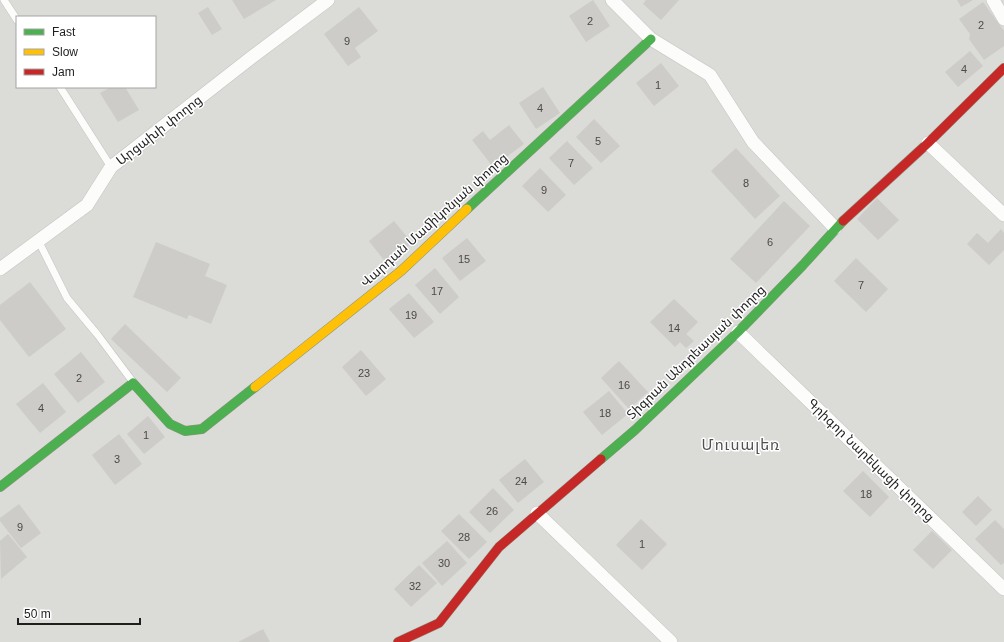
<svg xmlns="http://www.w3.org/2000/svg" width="1004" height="642" viewBox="0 0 1004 642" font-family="Arial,'Noto Sans Armenian',sans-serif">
<rect width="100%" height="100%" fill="#ecece7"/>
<path fill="#dbdbd8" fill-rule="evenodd" d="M0,0h1004v642h-1004zM17,17h138v70h-138z"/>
<g fill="#cdccc8">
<polygon points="232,0 276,0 244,19"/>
<polygon points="593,0 610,26 586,42 569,16"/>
<polygon points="646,0 679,0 661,20 643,4"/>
<polygon points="957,0 973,0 961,7"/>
<polygon points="983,2 1004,31 1004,46 984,60 969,39 970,34 959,19"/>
<polygon points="208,7 222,29 212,35 198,13"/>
<polygon points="359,7 378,31 355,48 361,57 348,66 324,34"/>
<polygon points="970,51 983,66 958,87 945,72"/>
<polygon points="661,63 679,86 654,106 636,83"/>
<polygon points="111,87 125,87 139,110 118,122 100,93"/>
<polygon points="543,87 560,113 536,129 519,103"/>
<polygon points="594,119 620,146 601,163 576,137"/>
<polygon points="509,125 524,144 493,167 472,140 483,131 490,140"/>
<polygon points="567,141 593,168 574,185 549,158"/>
<polygon points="736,148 780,196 755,219 711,171"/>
<polygon points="540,168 566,195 548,212 522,186"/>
<polygon points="877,198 899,220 878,240 857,219"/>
<polygon points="784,201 810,226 756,283 730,259"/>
<polygon points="394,221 412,243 387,264 369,241"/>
<polygon points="1001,229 1004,233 1004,250 989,265 967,244 977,233 988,243"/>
<polygon points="467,238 486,261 460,281 442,258"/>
<polygon points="156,242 210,264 205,276 227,285 211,324 189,315 187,319 133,297"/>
<polygon points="856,258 888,289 866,312 834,281"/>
<polygon points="435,268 459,297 440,314 415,285"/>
<polygon points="30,282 66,329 29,357 0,320 0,305"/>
<polygon points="409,293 434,322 414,338 389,309"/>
<polygon points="674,299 698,322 686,334 694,341 686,348 680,342 675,347 650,322"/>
<polygon points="125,324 181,378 167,392 111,339"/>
<polygon points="361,350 386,379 366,396 342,367"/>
<polygon points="81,352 105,382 78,403 54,374"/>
<polygon points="619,361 648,392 629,409 601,378"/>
<polygon points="43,383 66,412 40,433 16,404"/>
<polygon points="609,391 628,414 602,435 583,412"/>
<polygon points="148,416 165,437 144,454 127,434"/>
<polygon points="119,434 142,464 115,485 92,455"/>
<polygon points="525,459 544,482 518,503 499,480"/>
<polygon points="863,471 889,497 870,517 843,491"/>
<polygon points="493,488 514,510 490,533 469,512"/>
<polygon points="978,496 992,510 976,526 962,512"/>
<polygon points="19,504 41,533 21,548 0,521 0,518"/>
<polygon points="459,514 487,542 469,559 441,531"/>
<polygon points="641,519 667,544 642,570 616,545"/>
<polygon points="995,520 1004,529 1004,563 1001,565 975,539"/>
<polygon points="932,531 952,550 933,569 913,550"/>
<polygon points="8,534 27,557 1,579 0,541"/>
<polygon points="447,541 467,563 442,586 422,563"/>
<polygon points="419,565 437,583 411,607 394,589"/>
<polygon points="263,629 270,642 238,642"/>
</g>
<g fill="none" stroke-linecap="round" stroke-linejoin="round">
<g stroke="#c3c3c1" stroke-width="8">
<g id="lane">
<polyline points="4,0 17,20"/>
<polyline points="60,87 111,167"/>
<polyline points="38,240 67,298 97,334 133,382"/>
</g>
</g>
<g stroke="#c3c3c1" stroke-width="14">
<g id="street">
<polyline points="612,0 651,39 710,75 753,142 835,228"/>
<polyline points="993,0 1004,19"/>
<polyline points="928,143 1004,215"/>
<polyline points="0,269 87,205 111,167 252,57 328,0"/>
<polyline points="738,332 1004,589"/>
<polyline points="537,513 671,642"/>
</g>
</g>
<g stroke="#909581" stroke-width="10">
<g id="fast">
<polyline points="467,209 651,39"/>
<polyline points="601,459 635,430 738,332 803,265 843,221"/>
<polyline points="0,487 133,383 170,424 185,431 202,429 255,387"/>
</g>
</g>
<g stroke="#909581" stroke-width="10">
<polyline id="slow" points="255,387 401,271 467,209"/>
</g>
<g stroke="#909581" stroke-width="10">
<g id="jam">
<polyline points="843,221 928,143 1004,68"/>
<polyline points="398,642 439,623 499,547 601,459"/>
</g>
</g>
<use href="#lane" stroke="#fcfcfb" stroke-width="7"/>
<use href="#street" stroke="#fcfcfb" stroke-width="13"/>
<use href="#fast" stroke="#4caf50" stroke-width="9"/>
<use href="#slow" stroke="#ffc107" stroke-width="9"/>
<use href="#jam" stroke="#c62828" stroke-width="9"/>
</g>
<g text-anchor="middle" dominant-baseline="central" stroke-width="3" stroke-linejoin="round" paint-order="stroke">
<g font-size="11" fill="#4a4a48">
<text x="590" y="21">2</text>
<text x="981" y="25">2</text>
<text x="347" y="41">9</text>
<text x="964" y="69">4</text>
<text x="658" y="85">1</text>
<text x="540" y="108">4</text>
<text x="598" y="141">5</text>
<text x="571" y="163">7</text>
<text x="746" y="183">8</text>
<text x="544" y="190">9</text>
<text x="770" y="242">6</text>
<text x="464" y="259">15</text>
<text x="861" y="285">7</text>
<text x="437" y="291">17</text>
<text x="411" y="315">19</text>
<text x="674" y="328">14</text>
<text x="364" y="373">23</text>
<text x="79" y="378">2</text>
<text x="624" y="385">16</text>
<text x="41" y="408">4</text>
<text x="605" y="413">18</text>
<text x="146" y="435">1</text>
<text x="117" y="459">3</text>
<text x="521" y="481">24</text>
<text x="866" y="494">18</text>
<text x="492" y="511">26</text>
<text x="20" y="527">9</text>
<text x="464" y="537">28</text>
<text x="642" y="544">1</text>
<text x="444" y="563">30</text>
<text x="415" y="586">32</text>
</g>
<g font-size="13" fill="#1e1e1e" stroke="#fff">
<text transform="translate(159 130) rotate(-38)">Արցախի փողոց</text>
<text transform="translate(434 220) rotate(-42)">Վարդան Մամիկոնյան փողոց</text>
<text transform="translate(696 352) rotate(-44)">Տիգրան Անդրեասյան փողոց</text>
<text transform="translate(871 460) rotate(44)">Գրիգոր Նարեկացի փողոց</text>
</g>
<g font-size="15" letter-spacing="1" fill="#515151" stroke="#fff">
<text x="741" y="444">Մուսալեռ</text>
</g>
</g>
<rect x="16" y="16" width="140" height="72" fill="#ffffff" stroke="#a5a5a5"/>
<rect x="24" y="29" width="20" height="6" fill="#4caf50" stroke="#a5a5a5"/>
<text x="52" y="36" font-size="12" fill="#1e1e1e">Fast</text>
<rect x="24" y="49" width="20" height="6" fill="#ffc107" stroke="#a5a5a5"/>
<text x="52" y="56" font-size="12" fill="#1e1e1e">Slow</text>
<rect x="24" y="69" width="20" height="6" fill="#c62828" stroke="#a5a5a5"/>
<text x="52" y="76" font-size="12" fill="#1e1e1e">Jam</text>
<path d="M18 618v6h122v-6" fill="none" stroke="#1e1e1e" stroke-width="2"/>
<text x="24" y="618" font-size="12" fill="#1e1e1e" stroke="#ffffff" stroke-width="3" paint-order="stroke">50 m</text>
</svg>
